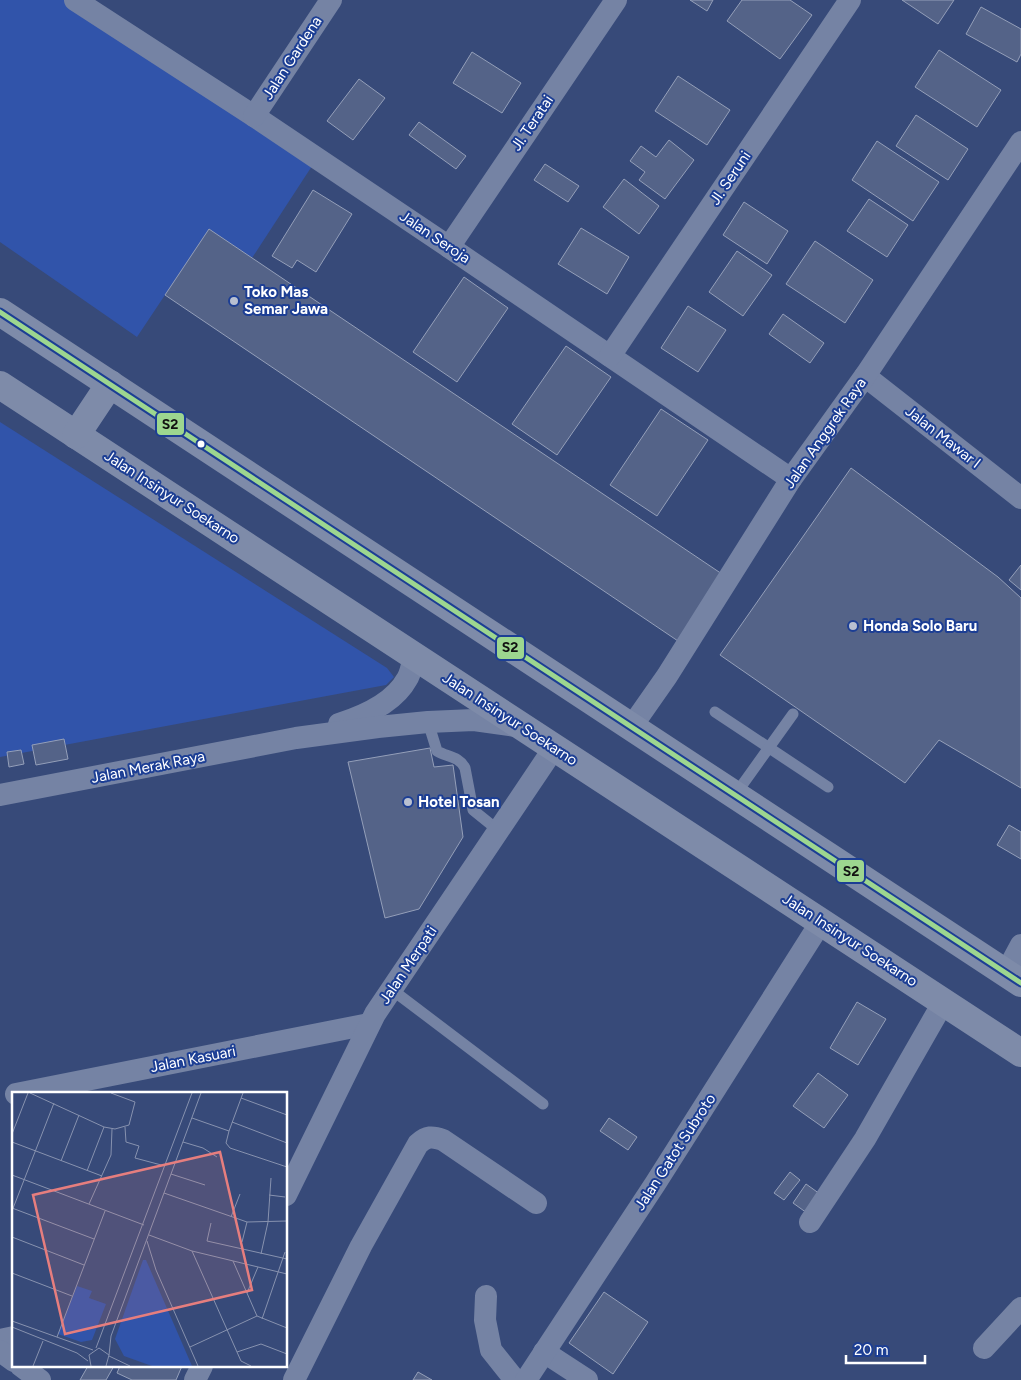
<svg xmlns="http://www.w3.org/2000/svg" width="1021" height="1380" viewBox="0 0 1021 1380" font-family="Figtree,sans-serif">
<rect width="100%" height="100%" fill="#374a79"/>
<g fill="#3154aa">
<polygon points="0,0 71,0 312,166 252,258 209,229 137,337 0,242"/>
<polygon points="0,422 387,668 394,677 386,685 0,757"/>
</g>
<g fill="#546388" stroke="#949fb9">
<polygon points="690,0 713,0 707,11"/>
<polygon points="742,0 790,0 812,15 780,59 727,21"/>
<polygon points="902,0 954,0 938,24"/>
<polygon points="981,7 1021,29 1021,54 1017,62 966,34"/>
<polygon points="939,50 1001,90 977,127 915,87"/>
<polygon points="472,52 521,83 502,113 453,83"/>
<polygon points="678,76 730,110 707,145 655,111"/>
<polygon points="359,79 385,98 353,140 327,121"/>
<polygon points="916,115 968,149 948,180 896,146"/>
<polygon points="419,122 466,156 456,169 409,135"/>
<polygon points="669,140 694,160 665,199 639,180 645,172 630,161 641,146 656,157"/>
<polygon points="877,141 939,182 913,221 852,180"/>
<polygon points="545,164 579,186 568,202 534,180"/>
<polygon points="624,179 659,206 639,234 603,207"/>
<polygon points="313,190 352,214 316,272 297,260 292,268 272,256"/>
<polygon points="869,199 908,225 887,257 847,231"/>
<polygon points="744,202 788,231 767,264 723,235"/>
<polygon points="581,228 629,257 607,294 558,264"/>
<polygon points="209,229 722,574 678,641 165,295"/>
<polygon points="815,241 873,280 845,323 786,284"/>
<polygon points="737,251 772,275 743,316 709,292"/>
<polygon points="464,277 508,308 457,382 413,352"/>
<polygon points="688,306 726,330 698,372 661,348"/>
<polygon points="783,314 824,343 810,363 769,334"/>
<polygon points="566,346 611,377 557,455 512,424"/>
<polygon points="661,409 708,440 657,516 610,485"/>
<polygon points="851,468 998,577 1021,598 1021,788 939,740 905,783 720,655"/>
<polygon points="1021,565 1021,590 1009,580"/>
<polygon points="64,739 68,759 36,765 32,745"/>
<polygon points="430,748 434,767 453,765 463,837 419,909 385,918 348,762"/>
<polygon points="21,750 24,764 9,767 7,752"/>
<polygon points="1009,825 1021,832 1021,859 997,845"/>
<polygon points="857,1002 886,1019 858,1065 830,1048"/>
<polygon points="818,1073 848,1095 824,1128 793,1106"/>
<polygon points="609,1118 637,1137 628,1150 600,1131"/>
<polygon points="790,1172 800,1180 784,1200 774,1193"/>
<polygon points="806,1184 820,1194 807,1213 793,1203"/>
<polygon points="604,1292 648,1322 613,1374 569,1343"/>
<polygon points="88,1366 114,1366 106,1380 80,1380"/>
<polygon points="120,1366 182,1366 176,1380 132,1380 117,1373"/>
<polygon points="418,1372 432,1380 413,1380"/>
</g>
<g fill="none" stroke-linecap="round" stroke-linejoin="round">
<g stroke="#7583a4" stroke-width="11">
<polyline points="715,712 828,787"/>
<path d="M428,722l9,29c10,6 22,5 28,17l8,42 26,21"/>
<polyline points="735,795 793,714"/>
<polyline points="391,989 543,1104"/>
</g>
<g stroke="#7583a4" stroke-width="22">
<polyline points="75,0 254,116 449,247 791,479"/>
<polyline points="254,116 331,0"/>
<polyline points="449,247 616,0"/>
<polyline points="610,356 850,0"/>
<polyline points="865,376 1021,498"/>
<path d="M339,724c25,-8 55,-21 68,-45 4,-6 5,-15 7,-23"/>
<polyline points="632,726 667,676 791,479 865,376 1021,142"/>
<polyline points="0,795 296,738 378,727 428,722 474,720 522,727"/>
<polyline points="1006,973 1021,945"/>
<polyline points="16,1094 369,1024"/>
<polyline points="286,1195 375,1014 554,748"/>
<polyline points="810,1222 865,1139 944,1001"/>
<polyline points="486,1296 485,1320 491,1350 515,1380"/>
<polyline points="0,1340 14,1337"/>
<polyline points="984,1348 1021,1308"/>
<polyline points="0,1351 14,1361"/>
<polyline points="544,1352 587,1380"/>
<polyline points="21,1366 40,1380"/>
<polyline points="195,1380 202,1366"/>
<path d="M294,1380l67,-134 57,-102c9,-8 14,-8 25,-4l93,63"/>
<polyline points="526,1380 655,1184 821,922"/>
</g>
<g stroke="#7e8ba9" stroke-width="28">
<polyline points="0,312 1021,983"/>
<polyline points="0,385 1021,1053"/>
<polyline points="76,435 110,384"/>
</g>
<g stroke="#1c3e94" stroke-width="9">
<polyline id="bus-1" points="0,312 1021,983"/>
</g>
<use href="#bus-1" stroke="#9dd68f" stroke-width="5"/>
</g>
<g fill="#b9c0d0" stroke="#1c3e94" stroke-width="2">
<circle cx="234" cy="301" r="5"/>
<circle cx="853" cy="626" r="5"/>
<circle cx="408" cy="802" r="5"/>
</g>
<circle fill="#fff" stroke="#1c3e94" stroke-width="2" cx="201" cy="444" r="4.5"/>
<g text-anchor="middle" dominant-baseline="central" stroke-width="4" stroke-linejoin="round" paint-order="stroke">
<g font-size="15" fill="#fff" stroke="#1c3e94">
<text transform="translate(292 58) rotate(-57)">Jalan Gardena</text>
<text transform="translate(532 123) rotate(-56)">Jl. Teratai</text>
<text transform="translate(730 178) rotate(-56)">Jl. Seruni</text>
<text transform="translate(435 237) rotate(34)">Jalan Seroja</text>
<text transform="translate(825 433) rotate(-55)">Jalan Anggrek Raya</text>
<text transform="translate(943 437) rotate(38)">Jalan Mawar I</text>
<text transform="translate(172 497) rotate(33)">Jalan Insinyur Soekarno</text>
<text transform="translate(510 719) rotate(33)">Jalan Insinyur Soekarno</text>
<text transform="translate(148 767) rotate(-11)">Jalan Merak Raya</text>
<text transform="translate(850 940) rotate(33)">Jalan Insinyur Soekarno</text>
<text transform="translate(408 965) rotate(-56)">Jalan Merpati</text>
<text transform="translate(193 1059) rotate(-11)">Jalan Kasuari</text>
<text transform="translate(675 1152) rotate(-57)">Jalan Gatot Subroto</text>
</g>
<g font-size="15" font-weight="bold" fill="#fff" stroke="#1c3e94" text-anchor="start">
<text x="244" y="292">Toko Mas<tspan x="244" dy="17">Semar Jawa</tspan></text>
<text x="863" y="626">Honda Solo Baru</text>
<text x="418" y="802">Hotel Tosan</text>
</g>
</g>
<g transform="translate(12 1092)">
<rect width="275" height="275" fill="#374a79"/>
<path d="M131,168h3l46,106h-40l-28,-10 -9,-17zM65,194l15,5 -3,7 17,6 -14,36 -11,2 -23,-8z" fill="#3154aa"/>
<path fill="none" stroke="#8792af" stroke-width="1" d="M18,1l74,34 11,2 14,-4 6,-23 -24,-9M229,6l46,17M180,26l37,13 14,-38M220,30l55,21M113,35l1,15 13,4 -4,12 30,8M217,39l-3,12 4,5 57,19M0,42l16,-41M0,50l90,34M171,50l20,6 14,9M49,69l18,-46M75,79l17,-44M159,82l34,11M0,83l132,50M152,101l83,29 40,-1M257,103l16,2M77,112l22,-49 1,-26M0,116l82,31M0,119l42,-108M219,125l9,-23M199,131l-4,18 80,18M137,143l43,16 95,23M0,145l72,28M135,149l9,29 42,96M230,150l5,-20M180,159l49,110 10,5M249,162l7,-32 3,-44M221,169l24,55 30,12M0,181l60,23M235,201l11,-26M250,227l23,-67M0,229l81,29M0,235l65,26 11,8M45,245l48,-126M178,255l67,-31M84,256l96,-255M225,260l24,-8 26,10M97,263l2,-19 90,-243M97,264l21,10M21,274l10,-25M79,274l-2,-11 10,-7 10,7 -3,11"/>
<path fill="#e67e7e" fill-opacity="0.15" stroke="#e67e7e" stroke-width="2.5" d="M208,60l32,138 -187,44 -32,-139z"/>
<rect width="275" height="275" fill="none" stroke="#fff" stroke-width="2.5"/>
</g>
<g stroke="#1c3e94" stroke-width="2">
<rect x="156" y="412" width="29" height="24" rx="5" fill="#9dd68f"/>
<rect x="496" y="636" width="29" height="24" rx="5" fill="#9dd68f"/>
<rect x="836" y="859" width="29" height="24" rx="5" fill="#9dd68f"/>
</g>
<g font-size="14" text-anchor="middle" font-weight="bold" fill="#111">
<text x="170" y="429">S2</text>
<text x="510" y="652">S2</text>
<text x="851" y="876">S2</text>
</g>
<path d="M846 1355v8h79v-8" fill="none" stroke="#ffffff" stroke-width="2.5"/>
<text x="854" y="1355" font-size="15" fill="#ffffff" stroke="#1c3e94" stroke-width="4" paint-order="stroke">20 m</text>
</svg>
